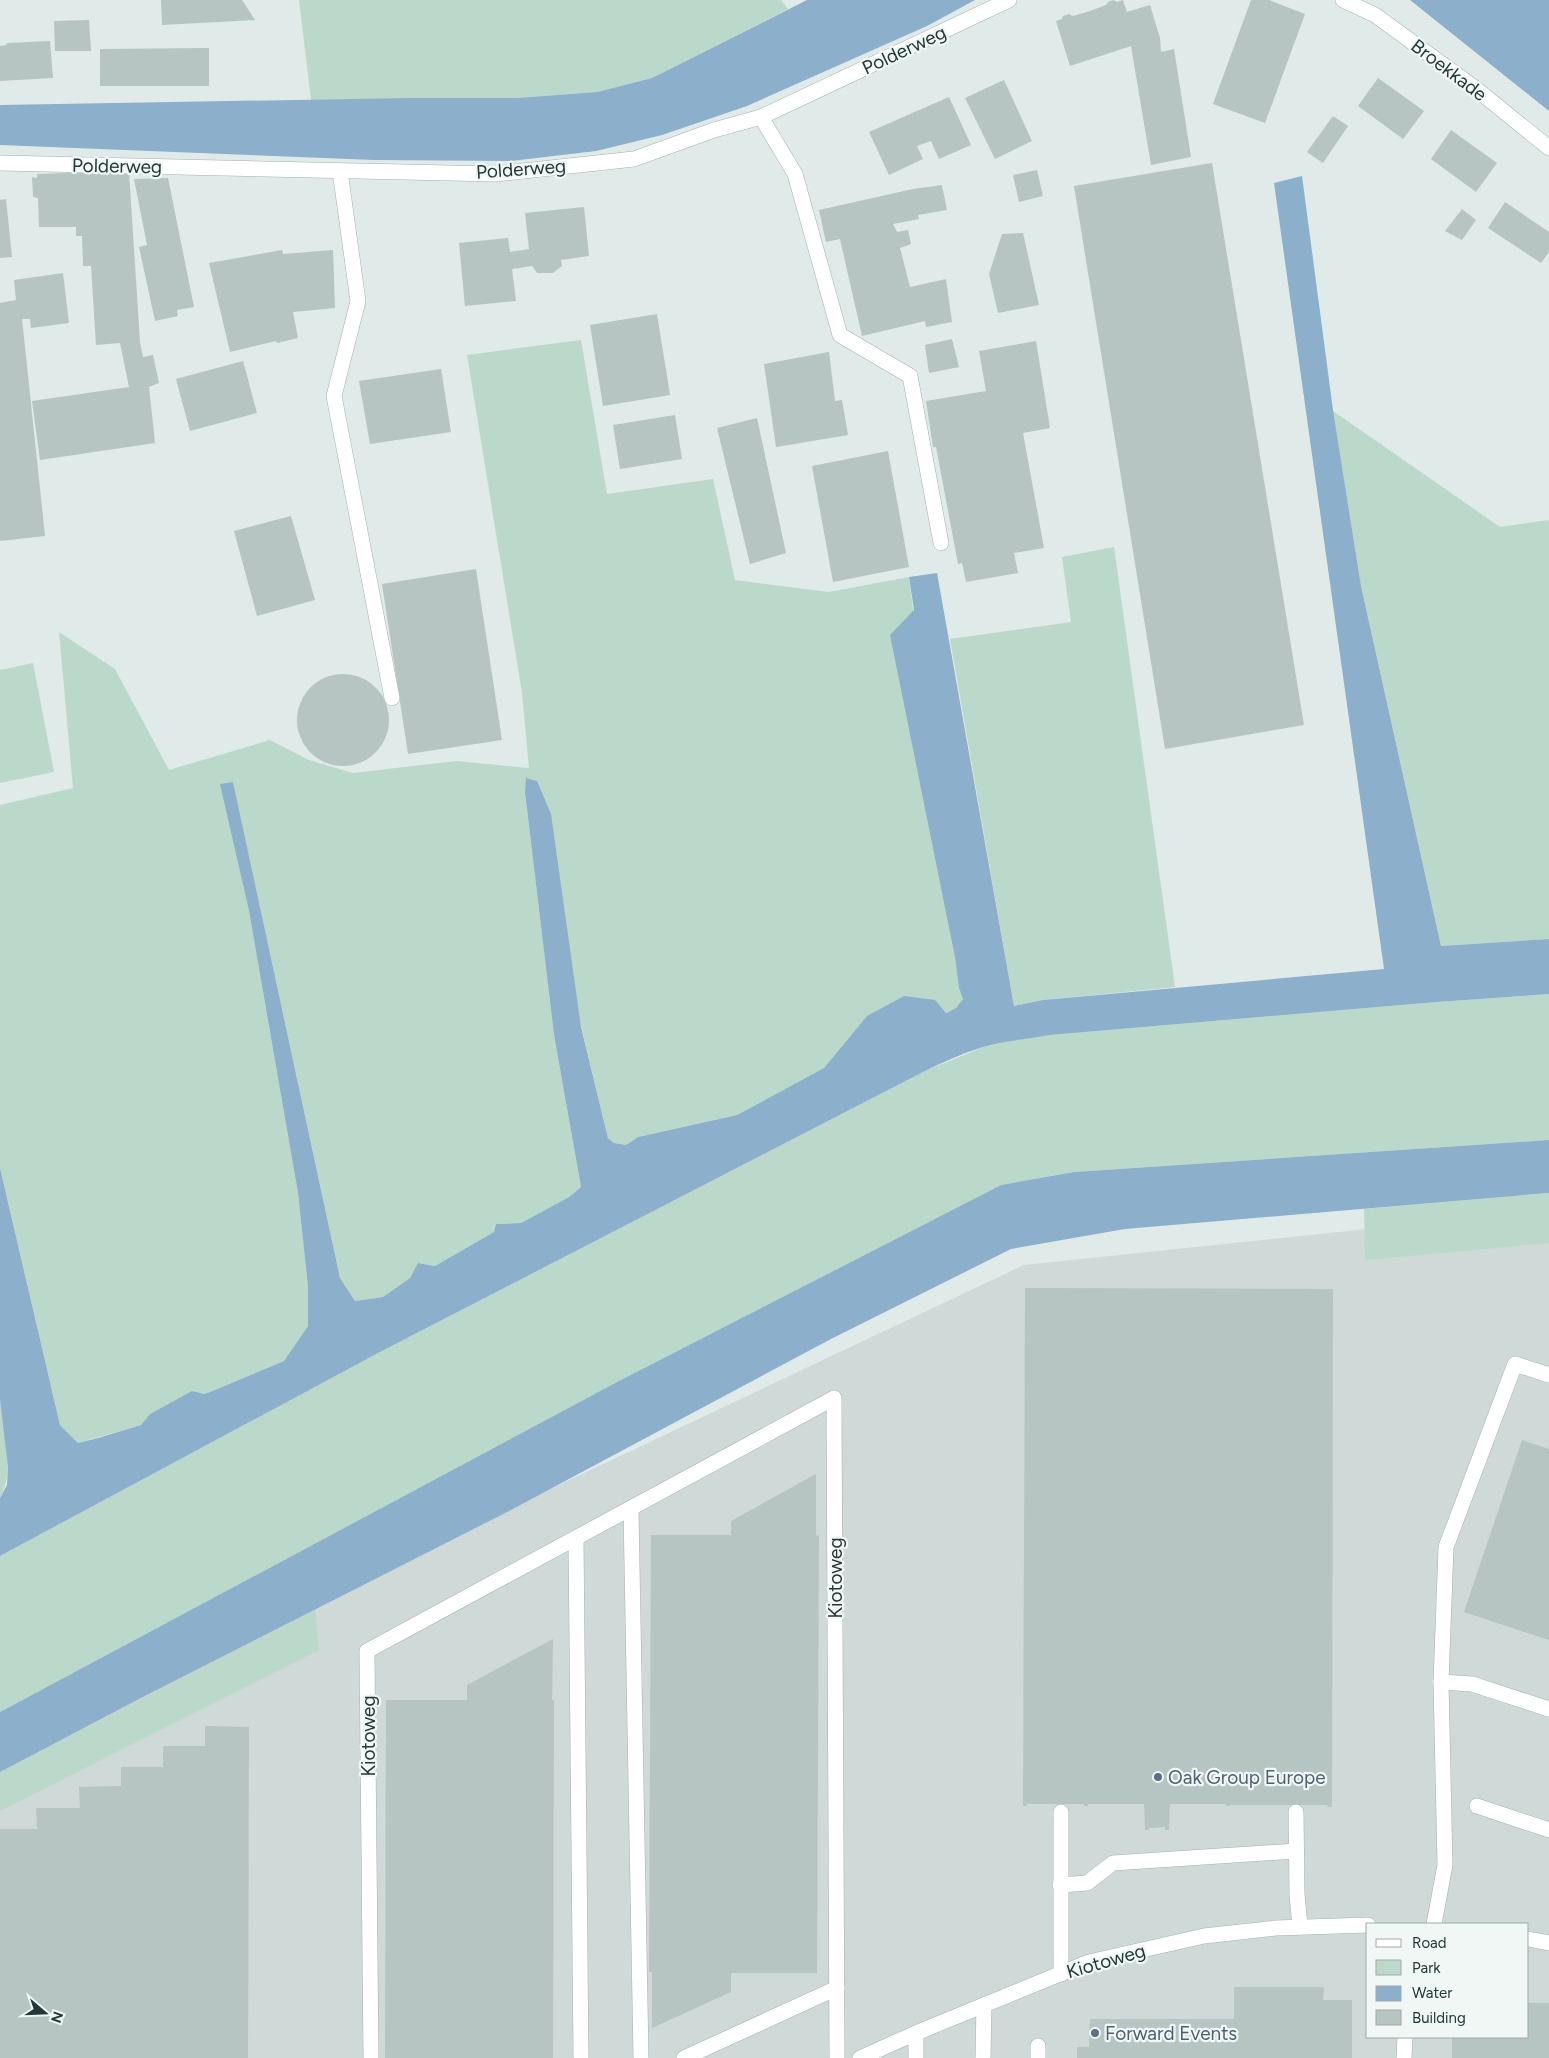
<svg xmlns="http://www.w3.org/2000/svg" width="1549" height="2058" viewBox="0 0 1549 2058" font-family="Figtree,sans-serif">
<rect width="100%" height="100%" fill="#e0eae8"/>
<path fill="#cfd9d7" fill-rule="evenodd" d="M1549,1210v848h-1549v-309l1024,-484zM1368,1924h160v113h-160z"/>
<g fill="#bbd9cb">
<polygon points="299,0 781,0 788,9 652,78 597,92 517,98 311,100"/>
<polygon points="581,340 607,494 713,479 735,580 829,592 909,577 959,988 963,999 956,1008 946,1013 867,1016 824,1068 737,1115 638,1137 626,1145 614,1143 608,1138 525,792 554,1035 581,1187 569,1197 521,1223 496,1224 494,1232 435,1266 418,1263 410,1278 383,1297 355,1301 340,1278 233,783 221,784 249,911 298,1193 308,1287 308,1326 284,1361 210,1392 204,1394 192,1392 150,1414 141,1425 78,1443 60,1425 0,1168 0,805 73,788 59,632 115,669 169,770 270,740 309,760 353,773 456,761 529,768 522,693 467,355"/>
<polygon points="1333,411 1500,527 1549,520 1549,939 1441,946 1361,586"/>
<polygon points="1114,547 1175,987 1043,1000 1014,1006 950,639 1071,622 1062,557"/>
<polygon points="33,663 54,772 0,783 0,670"/>
<polygon points="1549,994 1549,1140 1074,1172 1001,1185 617,1382 0,1712 0,1556 380,1352 925,1071 981,1048 1010,1041 1050,1035 1437,1002"/>
<polygon points="1549,1193 1549,1243 1365,1260 1364,1209"/>
<path d="M0,1400c4,31 16,69 0,98z"/>
<polygon points="315,1609 319,1650 0,1811 0,1772"/>
</g>
<g fill="#8cb0cb">
<polygon points="807,0 975,0 927,26 747,106 662,135 596,151 511,161 374,160 0,145 0,105 408,98 517,98 597,92 652,78"/>
<polygon points="1410,0 1549,0 1549,111"/>
<path d="M1302,176l31,234 28,176 80,360 108,-7v55l-112,8 -387,33c-23,4 -47,6 -70,13 -19,6 -37,14 -55,23l-545,281 -380,204v-58l7,-13 1,-18 -8,-67v-232l60,257 18,18 20,-5 43,-13 9,-11 42,-23 12,3 6,-2 74,-31 24,-35v-39l-10,-94 -49,-282 -29,-127 13,-2 107,496 15,23 28,-4 27,-19 8,-15 17,3 59,-34 2,-8 25,-1 48,-26 12,-10 -27,-152 -29,-243 1,-14 11,3 14,33 30,213 27,111 6,5 12,2 12,-8 99,-22 87,-47 43,-52 37,-20 31,4 11,13 10,-5 7,-9 -4,-11 -4,-31 -65,-322 24,-25 -5,-33 28,-4 77,433 29,-6 341,-31 -110,-786z"/>
<polygon points="1549,1140 1549,1193 1125,1229 1011,1249 831,1339 511,1510 143,1697 0,1772 0,1712 617,1382 1001,1185 1074,1172"/>
</g>
<g fill="#b6c4c2">
<polygon points="161,0 242,0 255,20 162,25"/>
<polygon points="1113,0 1117,2 1123,0 1127,12 1150,5 1160,38 1161,52 1174,49 1191,157 1151,165 1131,46 1070,66 1056,21 1062,19 1063,16 1069,14 1073,16 1090,11 1106,5 1108,2"/>
<polygon points="1251,0 1269,0 1305,14 1265,123 1213,104"/>
<polygon points="89,20 91,51 55,51 54,21"/>
<polygon points="50,41 53,78 0,81 0,46 6,45 7,43"/>
<polygon points="209,48 209,86 100,86 100,49"/>
<polygon points="1378,78 1424,111 1403,139 1358,106"/>
<polygon points="1004,80 1032,141 995,159 965,98"/>
<polygon points="949,97 971,145 939,159 931,141 917,146 923,159 889,175 869,132"/>
<polygon points="1333,116 1348,126 1323,163 1307,152"/>
<polygon points="1451,130 1497,163 1476,192 1431,159"/>
<polygon points="1212,163 1304,725 1165,749 1074,186"/>
<polygon points="1037,170 1043,196 1019,202 1013,175"/>
<polygon points="129,171 140,342 143,357 153,355 159,383 149,387 155,443 40,460 32,401 129,387 120,343 96,345 91,266 83,266 82,236 76,236 76,227 39,227 38,198 33,197 32,177 37,178 37,174"/>
<polygon points="168,178 194,307 177,310 178,316 155,321 139,247 147,245 134,179"/>
<polygon points="942,185 947,210 918,215 919,219 893,224 897,232 908,230 911,244 900,248 910,287 946,279 952,322 926,327 925,321 862,336 840,239 826,242 819,210 913,189"/>
<polygon points="6,199 12,257 0,258 0,200"/>
<polygon points="1505,202 1549,232 1549,252 1541,263 1488,228"/>
<polygon points="584,207 589,256 561,260 562,266 553,273 537,273 532,266 512,269 516,301 465,306 459,243 508,238 510,252 529,249 525,213"/>
<polygon points="1462,209 1476,220 1462,240 1445,231"/>
<polygon points="1023,233 1039,305 998,313 989,274 1002,234"/>
<polygon points="282,250 283,254 333,250 335,308 293,312 298,338 277,343 276,341 230,352 209,263"/>
<polygon points="63,273 69,323 31,328 30,319 22,319 45,536 0,541 0,303 16,300 14,280"/>
<polygon points="657,314 670,395 603,406 590,325"/>
<polygon points="952,339 959,367 929,373 925,345"/>
<polygon points="1036,341 1050,428 1023,433 1044,548 1014,553 1018,573 966,582 962,563 958,564 936,447 933,447 926,401 986,391 979,351"/>
<polygon points="829,352 835,401 842,400 848,435 776,447 764,364"/>
<polygon points="243,361 257,413 190,431 176,379"/>
<polygon points="441,369 451,432 370,444 359,381"/>
<polygon points="675,415 682,459 620,469 613,425"/>
<polygon points="757,418 786,553 750,564 717,428"/>
<polygon points="888,451 909,567 833,582 812,466"/>
<polygon points="291,516 315,600 257,616 234,531"/>
<polygon points="476,569 502,740 408,754 382,584"/>
<circle cx="343" cy="720" r="46"/>
<polygon points="1025,1288 1333,1289 1332,1807 1327,1807 1328,1805 1230,1805 1230,1806 1226,1806 1226,1804 1170,1804 1169,1830 1165,1830 1165,1827 1149,1828 1149,1830 1145,1830 1144,1804 1088,1804 1088,1806 1084,1806 1084,1804 1027,1804 1027,1806 1023,1806"/>
<polygon points="1522,1440 1549,1449 1549,1640 1464,1612"/>
<polygon points="816,1474 816,1536 819,1535 817,1973 731,1973 731,1992 652,2028 652,1972 649,1972 651,1535 731,1535 731,1521"/>
<polygon points="553,1639 552,1700 554,1700 553,2058 385,2058 386,1700 467,1700 467,1685"/>
<polygon points="205,1726 249,1727 248,2058 0,2058 0,1829 37,1829 36,1808 80,1808 79,1787 121,1786 121,1767 163,1767 163,1746 205,1746"/>
<polygon points="1234,1987 1324,1987 1323,2000 1352,2000 1352,2058 1077,2058 1077,2047 1089,2047 1090,2019 1234,2019"/>
<polygon points="1528,2003 1549,2003 1549,2058 1452,2058 1452,2037 1528,2037"/>
</g>
<g fill="none" stroke-linecap="round" stroke-linejoin="round">
<g stroke="#a3b1b0" stroke-width="16">
<g id="service">
<polyline points="761,117 795,174 840,335 910,376 941,543"/>
<polyline points="340,171 358,301 334,396 392,698"/>
<polyline points="631,1510 641,2058"/>
<polyline points="576,1539 581,2058"/>
<polyline points="1441,1682 1472,1684 1549,1709"/>
<polyline points="1477,1806 1549,1830"/>
<polyline points="1061,1812 1061,1974"/>
<polyline points="1296,1812 1297,1894 1300,1927"/>
<polyline points="1060,1885 1087,1883 1113,1863 1296,1851"/>
<polyline points="1434,1924 1445,1865 1441,1682 1446,1547 1515,1364 1549,1375"/>
<polyline points="371,2058 367,1651 834,1398 837,2058"/>
<polyline points="684,2058 837,1988"/>
<polyline points="1038,2058 1038,2046"/>
<polyline points="1404,2058 1405,2037"/>
</g>
</g>
<g stroke="#a3b1b0" stroke-width="16">
<g id="minor">
<polyline points="1343,0 1375,15 1475,88 1549,148"/>
<polyline points="0,163 495,174 634,159 714,130 761,117 1009,0"/>
<polyline points="1528,1939 1549,1943"/>
<polyline points="916,2033 916,2058"/>
<polyline points="860,2058 916,2033 1089,1962 1204,1936 1276,1928 1368,1925"/>
<polyline points="983,2058 984,2005"/>
</g>
</g>
<use href="#service" stroke="#fff" stroke-width="15"/>
<use href="#minor" stroke="#fff" stroke-width="15"/>
</g>
<g fill="#5c6f8a" stroke="#f0f7f5" stroke-width="2">
<circle cx="1158" cy="1777" r="5"/>
<circle cx="1095" cy="2033" r="5"/>
</g>
<g text-anchor="middle" dominant-baseline="central" stroke-width="4.5" stroke-linejoin="round" paint-order="stroke">
<g font-size="19" fill="#223839" stroke="#f0f7f5">
<text transform="translate(904 50) rotate(-25)">Polderweg</text>
<text transform="translate(1449 70) rotate(37)">Broekkade</text>
<text transform="translate(117 166) rotate(1)">Polderweg</text>
<text transform="translate(521 169) rotate(-4)">Polderweg</text>
<text transform="translate(835 1578) rotate(-90)">Kiotoweg</text>
<text transform="translate(368 1736) rotate(-90)">Kiotoweg</text>
<text transform="translate(1106 1961) rotate(-16)">Kiotoweg</text>
</g>
<g font-size="19" fill="#4e5e75" stroke="#f0f7f5" text-anchor="start">
<text x="1168" y="1777">Oak Group Europe</text>
<text x="1105" y="2033">Forward Events</text>
</g>
</g>
<rect x="1366" y="1923" width="162" height="115" fill="#f0f7f5" stroke="#9eabaa"/>
<rect x="1376" y="1939" width="25" height="8" fill="#ffffff" stroke="#9eabaa"/>
<text x="1412" y="1948" font-size="15" fill="#223839">Road</text>
<rect x="1376" y="1960" width="25" height="15" fill="#bbd9cb" stroke="#9eabaa"/>
<text x="1412" y="1973" font-size="15" fill="#223839">Park</text>
<rect x="1376" y="1986" width="25" height="15" fill="#8cb0cb" stroke="#9eabaa"/>
<text x="1412" y="1998" font-size="15" fill="#223839">Water</text>
<rect x="1376" y="2010" width="25" height="15" fill="#b6c4c2" stroke="#9eabaa"/>
<text x="1412" y="2023" font-size="15" fill="#223839">Building</text>
<g transform="translate(45 2013) rotate(109)" stroke="#f0f7f5" stroke-width="4" paint-order="stroke">
<path d="M0-4L9 19L0 12L-9 19Z" fill="#223839"/>
<text y="-8" font-size="14" font-weight="bold" text-anchor="middle" fill="#223839">N</text>
</g>
</svg>
